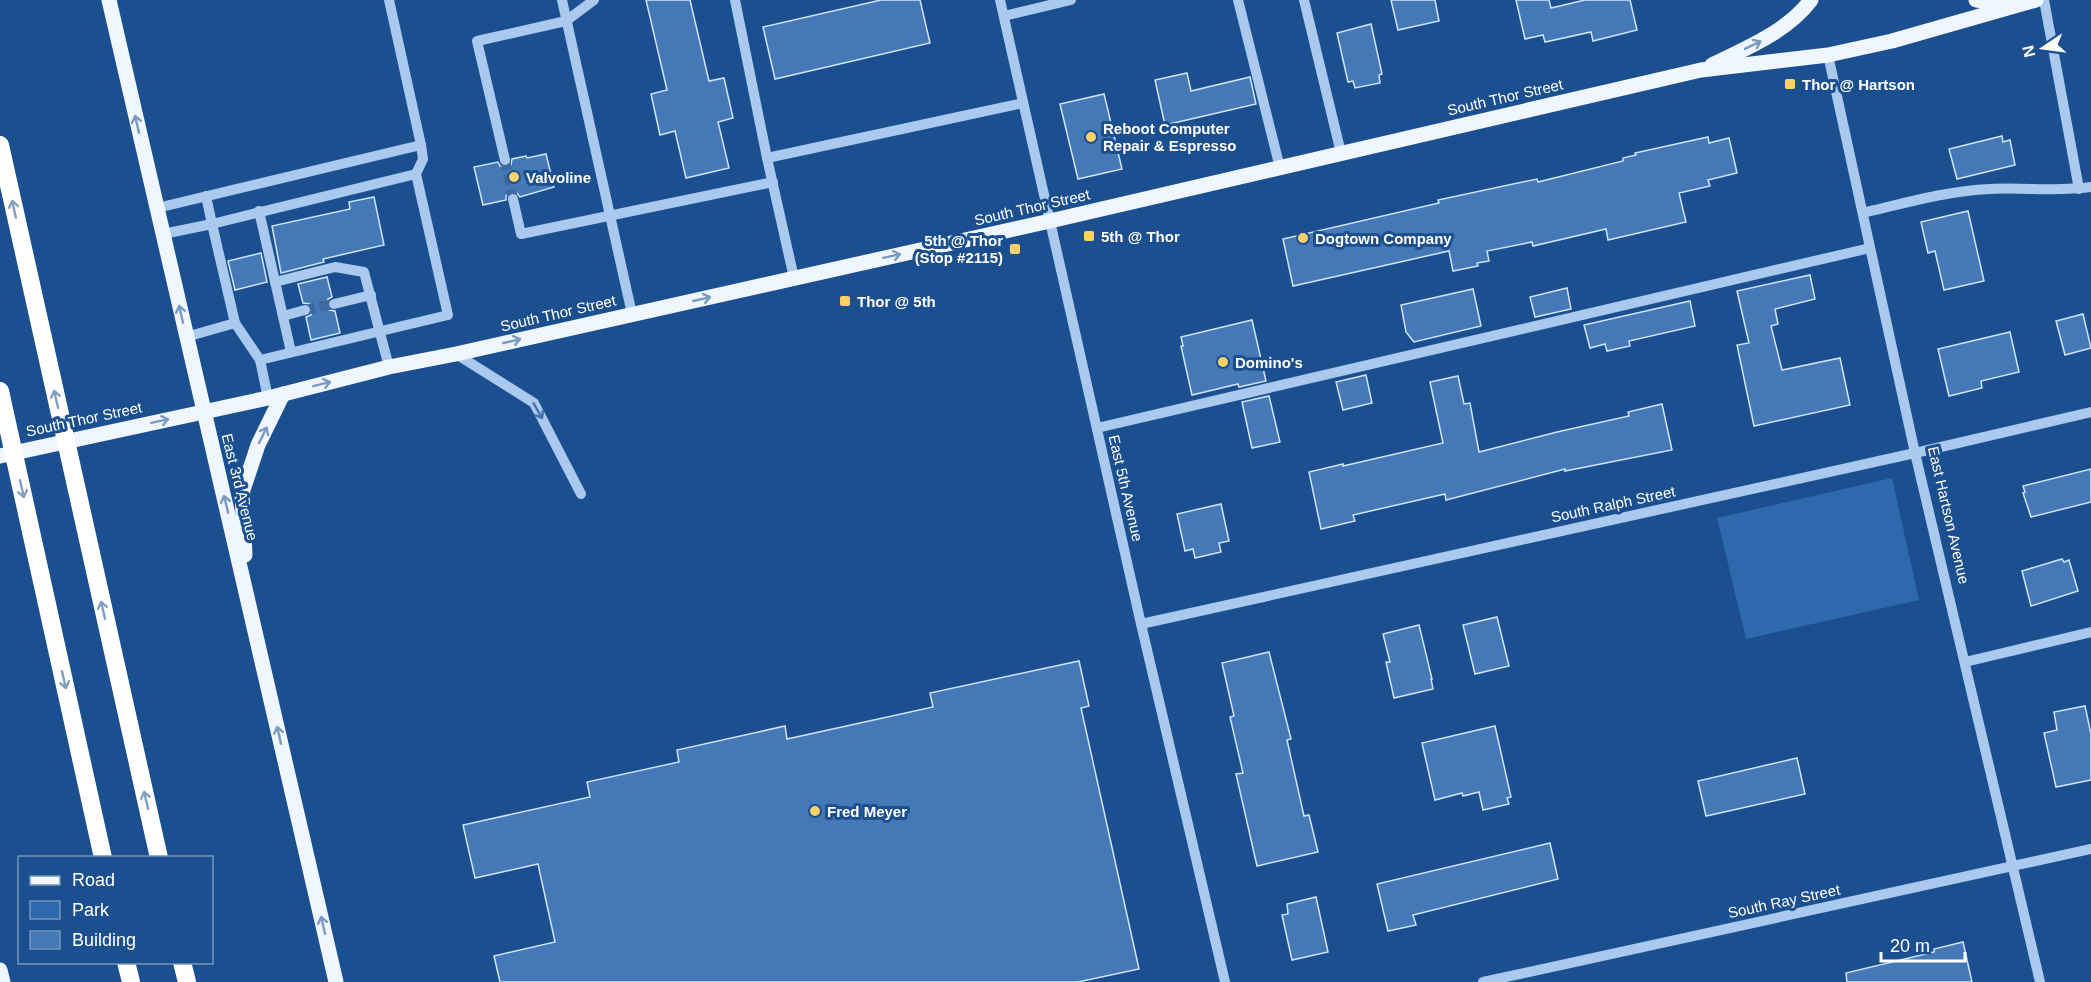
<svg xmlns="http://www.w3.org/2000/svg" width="2091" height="982" viewBox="0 0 2091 982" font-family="Helvetica,sans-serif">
<rect width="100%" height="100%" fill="#1b4f8f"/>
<polygon fill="#2e69ad" points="1892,478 1919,600 1746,639 1717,518"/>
<g fill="#4478b7" stroke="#cfe3fa" stroke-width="1.5">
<polygon points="646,0 690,0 709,81 724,78 733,118 718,122 729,168 686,178 675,131 660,135 651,94 667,90"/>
<polygon points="881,0 920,0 930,43 775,79 763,27"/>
<polygon points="1391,0 1435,0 1439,21 1398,30"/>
<polygon points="1516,0 1549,0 1551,8 1585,0 1630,0 1637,30 1593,41 1591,32 1545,42 1543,35 1525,39"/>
<polygon points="1371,24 1382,74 1379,75 1380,83 1355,88 1353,81 1348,82 1337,33"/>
<polygon points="1187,73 1191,91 1250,77 1256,104 1165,125 1155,80"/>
<polygon points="1104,94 1122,169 1078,179 1060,104"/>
<polygon points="2002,136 2003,142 2010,140 2015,165 1957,179 1949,149"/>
<polygon points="1708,137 1709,143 1729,138 1737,173 1708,180 1710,186 1679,193 1686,222 1608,240 1606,229 1533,246 1532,242 1487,251 1489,261 1477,263 1478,266 1453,271 1449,251 1293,286 1283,239 1439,203 1438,200 1537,179 1538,182 1623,161 1623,158 1636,155 1635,153"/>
<polygon points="546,154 554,187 520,197 516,192 511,192 506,196 506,200 483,205 474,167 498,162 500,166 506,167 511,165 512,159 526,156 527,158"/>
<polygon points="374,197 384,245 323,259 324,262 281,273 272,226 350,209 349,202"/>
<polygon points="1968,211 1984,281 1944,290 1935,251 1928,253 1921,222"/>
<polygon points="261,253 267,282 235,290 228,261"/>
<polygon points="1810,275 1815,299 1775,309 1778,324 1771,326 1782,370 1840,358 1850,405 1754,426 1737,345 1749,343 1737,291"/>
<polygon points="327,277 332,297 328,299 327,305 329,310 335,311 340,333 311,340 306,317 311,315 312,309 310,304 303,303 298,284"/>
<polygon points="1567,288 1571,309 1535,317 1530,297"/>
<polygon points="1473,289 1481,326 1414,342 1406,332 1401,305"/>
<polygon points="1690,301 1695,326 1629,341 1630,346 1607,351 1605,344 1590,348 1584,325"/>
<polygon points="2083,314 2091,348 2065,355 2056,321"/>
<polygon points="1252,320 1266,381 1239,387 1238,384 1192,395 1181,346 1183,346 1181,337"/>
<polygon points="2010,332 2019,372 1981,381 1982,388 1949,396 1938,349"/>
<polygon points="1366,375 1372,403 1343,410 1336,382"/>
<polygon points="1458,376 1464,404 1470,403 1479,452 1557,432 1629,416 1628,412 1662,404 1672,450 1565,471 1565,469 1446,500 1445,494 1353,515 1355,521 1321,529 1309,472 1343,464 1343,466 1443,443 1430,382"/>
<polygon points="1269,396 1280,442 1252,448 1242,402"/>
<polygon points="2091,469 2091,502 2031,517 2023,493 2025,492 2023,486"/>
<polygon points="1221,504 1229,541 1219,543 1221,552 1195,558 1193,549 1185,551 1177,514"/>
<polygon points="2062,559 2064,562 2069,560 2078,591 2031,606 2022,571"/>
<polygon points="1497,617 1509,666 1475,674 1463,625"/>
<polygon points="1419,625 1432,679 1431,679 1433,689 1394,698 1386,662 1390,662 1383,634"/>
<polygon points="1269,652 1291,739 1287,740 1304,816 1309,815 1318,852 1257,866 1236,774 1243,773 1230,717 1234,716 1222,663"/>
<polygon points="1079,661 1089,706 1081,708 1139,969 1078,982 500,982 494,956 555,942 538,864 475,878 463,825 590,797 587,782 679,762 677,750 785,726 787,739 933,707 930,693"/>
<polygon points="2085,706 2091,734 2091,780 2056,787 2044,733 2057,730 2054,712"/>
<polygon points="1495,726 1511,797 1507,798 1509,804 1483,810 1479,792 1463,796 1462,793 1435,800 1422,743"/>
<polygon points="1797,758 1805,794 1706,816 1698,781"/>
<polygon points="1550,843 1558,879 1413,915 1416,925 1388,931 1377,884"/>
<polygon points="1316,897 1328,952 1292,960 1282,915 1288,914 1287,904"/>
<polygon points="1963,942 1972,982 1847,982 1846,973 1934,952 1934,949"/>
</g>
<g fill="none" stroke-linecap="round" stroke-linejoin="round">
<g stroke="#3d69a0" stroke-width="10" stroke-dasharray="10 5" stroke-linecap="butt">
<polyline points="505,160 513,199"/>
<polyline points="305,310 334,304"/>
</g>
<g stroke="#a9c9ee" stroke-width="10">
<polyline points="562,0 632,314"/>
<polyline points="735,0 767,158"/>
<polyline points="1000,0 1141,624 1225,982"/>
<polyline points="1238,0 1280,168"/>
<polyline points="1304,0 1341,153"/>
<polyline points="2044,0 2079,189"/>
<polyline points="1004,16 1071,0"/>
<polyline points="1828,55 1915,453 2040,982"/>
<polyline points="505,160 477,41 566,21 594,0"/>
<polyline points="416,174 423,159 421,145"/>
<polyline points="206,196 212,224 416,174 448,315 260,360 235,323"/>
<polyline points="513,199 521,234 773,182"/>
<polyline points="157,208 421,145 389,0"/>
<polyline points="259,211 291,352"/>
<path d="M1863,213c42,-10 83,-22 127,-24 34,-2 67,3 101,-2"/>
<polyline points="163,234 212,224 235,323 186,337"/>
<polyline points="794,278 767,158 1023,103"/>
<polyline points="275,282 335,267 364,272 389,367"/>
<polyline points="334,304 371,295"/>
<polyline points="283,316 305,310"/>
<polyline points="456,354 534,403 581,494"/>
<polyline points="260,360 268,398"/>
<polyline points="1097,428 1870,248"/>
<polyline points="1141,624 1915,453 2091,412"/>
<polyline points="1965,662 2091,632"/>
<polyline points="1483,982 2091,849"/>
</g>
<g stroke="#f0f6ff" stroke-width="15">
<polyline points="109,0 336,982"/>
<polyline points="1976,0 2008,6"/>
<path d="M1712,65c34,-17 75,-33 99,-65"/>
<polyline points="0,456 268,398 389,367 456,354 1050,221 1701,70 1828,55 1892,41 2036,0"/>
<polyline points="245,555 242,493 258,445 283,394"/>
<polyline points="0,970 3,982"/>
</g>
<g stroke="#fff" stroke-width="18">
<polyline points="0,145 159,858"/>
<polyline points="0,391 103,858"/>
<polyline points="126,962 131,982"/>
<polyline points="182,962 187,982"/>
</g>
</g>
<defs><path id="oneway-shaft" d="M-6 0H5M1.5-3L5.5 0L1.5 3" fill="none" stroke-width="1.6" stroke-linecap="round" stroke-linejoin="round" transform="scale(1.5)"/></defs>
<g stroke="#7b9ac1">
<use href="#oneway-shaft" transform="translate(1753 45) rotate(-26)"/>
<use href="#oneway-shaft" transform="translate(137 124) rotate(-103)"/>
<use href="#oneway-shaft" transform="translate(892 256) rotate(-12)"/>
<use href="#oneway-shaft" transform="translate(702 299) rotate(-13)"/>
<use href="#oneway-shaft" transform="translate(181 314) rotate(-103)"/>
<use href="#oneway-shaft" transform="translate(512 341) rotate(-13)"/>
<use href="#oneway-shaft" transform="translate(322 384) rotate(-14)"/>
<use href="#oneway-shaft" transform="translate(160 421) rotate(-12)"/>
<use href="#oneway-shaft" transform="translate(263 435) rotate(-64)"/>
<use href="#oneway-shaft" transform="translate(226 504) rotate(-104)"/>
<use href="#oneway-shaft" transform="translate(279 735) rotate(-103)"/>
<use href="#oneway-shaft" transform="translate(323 925) rotate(-103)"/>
</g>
<g stroke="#829ec1">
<use href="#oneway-shaft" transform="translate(14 209) rotate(-102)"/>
<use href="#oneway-shaft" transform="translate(56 399) rotate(-103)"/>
<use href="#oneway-shaft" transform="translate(22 489) rotate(77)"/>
<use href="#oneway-shaft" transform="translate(103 610) rotate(-103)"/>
<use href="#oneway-shaft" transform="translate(64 680) rotate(77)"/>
<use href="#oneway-shaft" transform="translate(146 800) rotate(-103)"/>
</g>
<use stroke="#4674ac" href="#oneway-shaft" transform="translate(538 411) rotate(60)"/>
<g fill="#ffd166" stroke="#1b4f8f" stroke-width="2">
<rect x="1784" y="78" width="12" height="12" rx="3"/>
<circle cx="1091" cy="137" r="6"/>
<circle cx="514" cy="177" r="6"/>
<rect x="1083" y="230" width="12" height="12" rx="3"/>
<circle cx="1303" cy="238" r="6"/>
<rect x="1009" y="243" width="12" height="12" rx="3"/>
<rect x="839" y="295" width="12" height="12" rx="3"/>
<circle cx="1223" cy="362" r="6"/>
<circle cx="815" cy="811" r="6"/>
</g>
<g text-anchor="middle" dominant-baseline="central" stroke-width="6" stroke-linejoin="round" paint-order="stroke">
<g font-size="15" font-weight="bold" fill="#fff" stroke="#1b4f8f" text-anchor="start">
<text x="1802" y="84">Thor @ Hartson</text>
<text x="1103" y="128">Reboot Computer<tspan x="1103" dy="17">Repair &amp; Espresso</tspan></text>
<text x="526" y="177">Valvoline</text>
<text x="1101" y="236">5th @ Thor</text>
<text x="1315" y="238">Dogtown Company</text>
<text x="1003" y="240" text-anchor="end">5th @ Thor<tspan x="1003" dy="17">(Stop #2115)</tspan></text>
<text x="857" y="301">Thor @ 5th</text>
<text x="1235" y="362">Domino's</text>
<text x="827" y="811">Fred Meyer</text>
</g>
<g font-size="15" fill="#fff" stroke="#1b4f8f">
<text transform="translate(1505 97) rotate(-13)">South Thor Street</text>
<text transform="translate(1032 207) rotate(-13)">South Thor Street</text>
<text transform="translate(558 313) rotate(-13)">South Thor Street</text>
<text transform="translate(84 419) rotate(-12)">South Thor Street</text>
<text transform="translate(240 487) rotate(76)">East 3rd Avenue</text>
<text transform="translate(1126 488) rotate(77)">East 5th Avenue</text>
<text transform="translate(1613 504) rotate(-12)">South Ralph Street</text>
<text transform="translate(1949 515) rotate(77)">East Hartson Avenue</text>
<text transform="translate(1784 901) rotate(-12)">South Ray Street</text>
</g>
</g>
<rect x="18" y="856" width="195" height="108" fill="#1b4f8f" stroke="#7695bc" stroke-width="1.5"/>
<rect x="30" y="876" width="30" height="9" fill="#f0f6ff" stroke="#7695bc" stroke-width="1.5"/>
<text x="72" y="886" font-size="18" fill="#ffffff">Road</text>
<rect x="30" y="901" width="30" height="18" fill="#2e69ad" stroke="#7695bc" stroke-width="1.5"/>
<text x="72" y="916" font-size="18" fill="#ffffff">Park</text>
<rect x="30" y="931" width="30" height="18" fill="#4478b7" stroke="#7695bc" stroke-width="1.5"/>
<text x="72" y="946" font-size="18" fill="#ffffff">Building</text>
<g transform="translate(2043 48) rotate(257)" stroke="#1b4f8f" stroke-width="4.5" paint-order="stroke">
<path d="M0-4.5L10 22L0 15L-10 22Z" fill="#ffffff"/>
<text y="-9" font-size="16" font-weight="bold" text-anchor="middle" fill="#ffffff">N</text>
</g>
<path d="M1881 952v9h84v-9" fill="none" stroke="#ffffff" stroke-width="3"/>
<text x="1890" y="952" font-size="18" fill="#ffffff" stroke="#1b4f8f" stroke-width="4.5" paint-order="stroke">20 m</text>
</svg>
